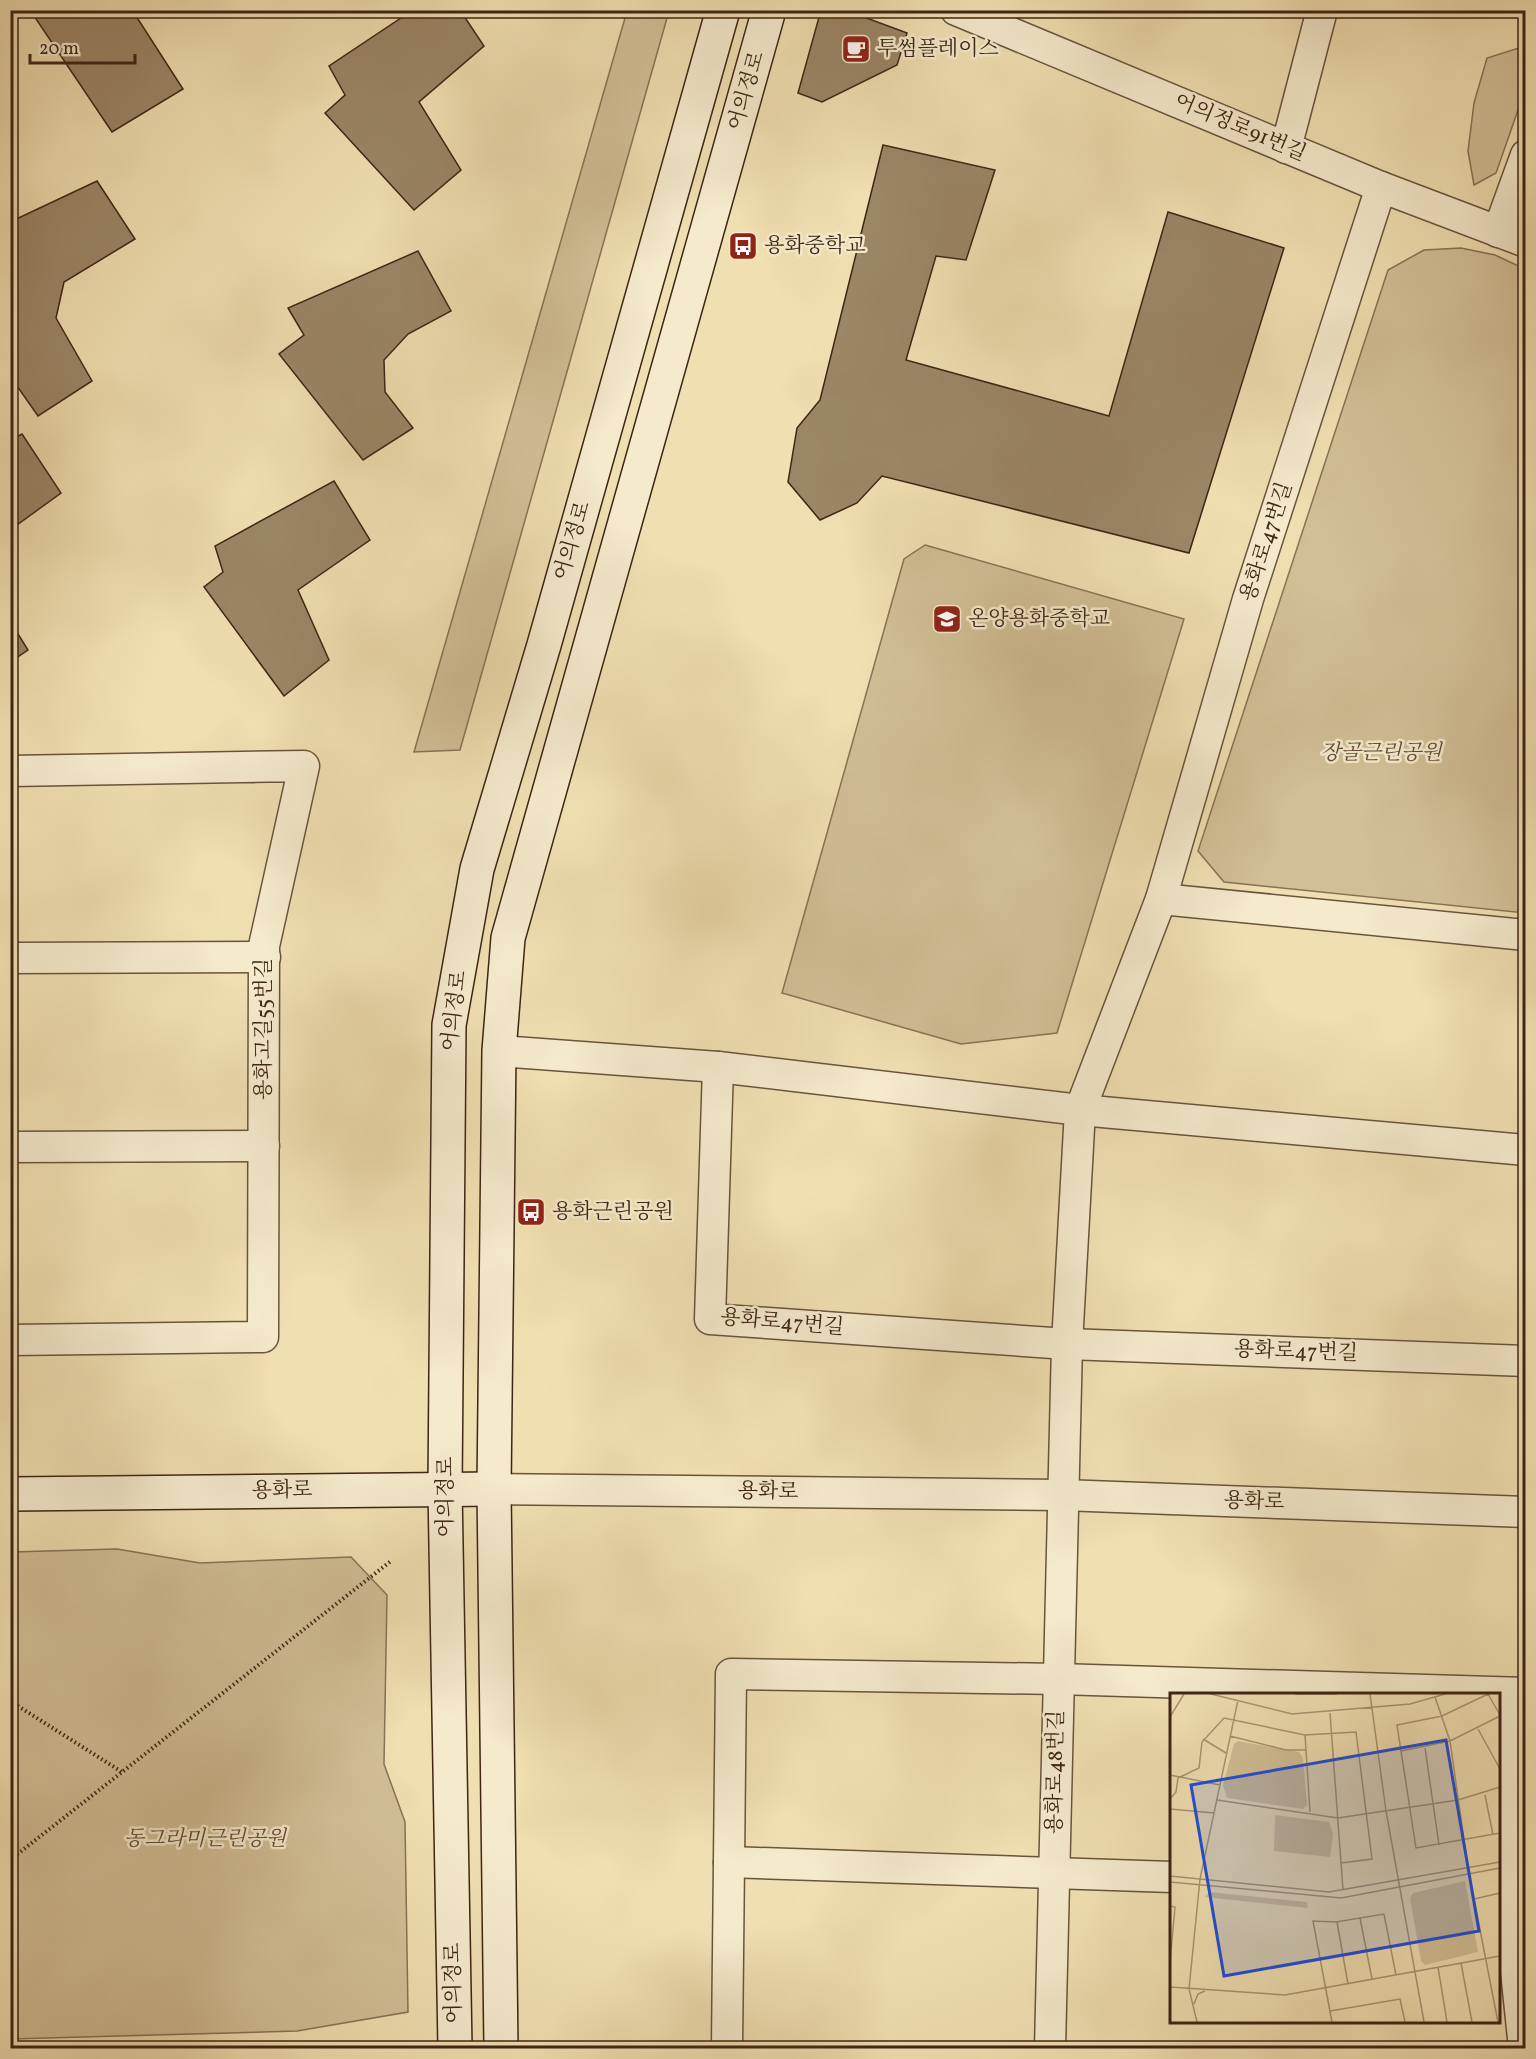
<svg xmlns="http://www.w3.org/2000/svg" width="1536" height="2059" viewBox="0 0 1536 2059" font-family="Vollkorn,'Noto Serif KR',serif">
<rect width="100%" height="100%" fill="#f0dfb1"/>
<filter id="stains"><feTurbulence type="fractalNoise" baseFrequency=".00333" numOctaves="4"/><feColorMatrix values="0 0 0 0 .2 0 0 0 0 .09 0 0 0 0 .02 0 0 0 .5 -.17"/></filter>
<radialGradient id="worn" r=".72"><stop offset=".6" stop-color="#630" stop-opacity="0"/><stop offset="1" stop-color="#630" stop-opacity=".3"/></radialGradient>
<g fill="#d2bf96" stroke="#887256" stroke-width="1.5">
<polygon points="627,11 669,11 460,750 414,752"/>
<polygon points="1525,46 1525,90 1496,173 1474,185 1468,151 1474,103 1487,58"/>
<polygon points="1461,248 1495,255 1525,269 1525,913 1224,882 1198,851 1388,270 1424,250"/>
<polygon points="925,545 1184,619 1057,1033 961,1044 782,993 904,559"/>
<polygon points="117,1549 200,1563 351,1557 387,1595 384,1764 405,1822 408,2012 297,2031 11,2039 11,1552"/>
</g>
<g fill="#9b8666" stroke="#3e2515" stroke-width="1.5">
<polygon points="30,10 136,10 136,16 183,89 112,132"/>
<polygon points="413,10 460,10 484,46 419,102 461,170 414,210 325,113 345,95 329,66"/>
<polygon points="821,10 845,10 907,33 897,65 822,102 798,93"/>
<polygon points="883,145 995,170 966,260 936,256 906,360 1109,416 1168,212 1284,248 1189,553 882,476 857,503 820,520 788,482 797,428 820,400"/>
<polygon points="97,181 135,239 64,282 56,318 92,381 38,416 10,376 10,222"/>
<polygon points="418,251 451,311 408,334 384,360 385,392 413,428 363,460 279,354 304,335 288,308"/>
<polygon points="22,434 61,493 10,530 10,440"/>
<polygon points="334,481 370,540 298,590 329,660 284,696 204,587 223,572 215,546"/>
<polygon points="10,621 28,650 10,662"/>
</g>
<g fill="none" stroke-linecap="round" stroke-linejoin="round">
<g stroke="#6a543c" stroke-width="33">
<g id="street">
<polyline points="956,10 1381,187 1526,242"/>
<polyline points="1286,148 1322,10"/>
<polyline points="1498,232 1526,155"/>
<polyline points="10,771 304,766 264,946 263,1337 10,1340"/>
<polyline points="1161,899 1526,935"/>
<polyline points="10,958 265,957"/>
<polyline points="499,1051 718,1067 1080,1110 1526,1150"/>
<polyline points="718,1067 710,1319 1067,1344 1526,1361"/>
<polyline points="10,1147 264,1146"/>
<polyline points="494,1489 1062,1495 1526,1512"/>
<polyline points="1514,1693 1507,1885 1524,2048"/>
<polyline points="729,1862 1172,1877"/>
<polyline points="727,2048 731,1674 1058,1679 1526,1693"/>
<polyline points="1050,2048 1067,1344 1080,1110 1161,899 1248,599 1381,187"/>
</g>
</g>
<g stroke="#3e2515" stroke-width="36">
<g id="secondary">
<polyline points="10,1494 494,1489"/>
<polyline points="455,2048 445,1489 449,1025 477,869 544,645 723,10"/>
<polyline points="501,2048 494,1489 499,1051 508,938 769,10"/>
</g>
</g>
<g stroke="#3e2515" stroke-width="4" stroke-dasharray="1.5 3" stroke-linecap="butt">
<polyline points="10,1701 122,1772"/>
<polyline points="10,1860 391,1561"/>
</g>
<use href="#street" stroke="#f5eacc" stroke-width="30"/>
<use href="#secondary" stroke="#f5eacc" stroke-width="33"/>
</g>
<defs>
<g id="cafe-square" transform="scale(1.5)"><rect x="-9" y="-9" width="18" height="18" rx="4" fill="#8f2418" stroke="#f5eacc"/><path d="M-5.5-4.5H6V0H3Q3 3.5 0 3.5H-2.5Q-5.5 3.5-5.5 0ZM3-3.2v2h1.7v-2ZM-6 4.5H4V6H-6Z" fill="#fff"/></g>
<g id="bus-square" transform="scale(1.5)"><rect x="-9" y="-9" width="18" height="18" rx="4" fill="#8f2418" stroke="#f5eacc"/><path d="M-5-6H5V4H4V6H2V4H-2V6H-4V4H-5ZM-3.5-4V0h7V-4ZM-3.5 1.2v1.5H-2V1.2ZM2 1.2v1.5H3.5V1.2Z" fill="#fff"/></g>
<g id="school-square" transform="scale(1.5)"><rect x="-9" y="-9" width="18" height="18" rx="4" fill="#8f2418" stroke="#f5eacc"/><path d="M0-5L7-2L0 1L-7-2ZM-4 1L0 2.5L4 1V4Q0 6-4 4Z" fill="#fff"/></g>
</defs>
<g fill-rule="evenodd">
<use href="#cafe-square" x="856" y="49"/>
<use href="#bus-square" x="743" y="246"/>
<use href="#school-square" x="947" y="619"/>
<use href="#bus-square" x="531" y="1212"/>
</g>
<g text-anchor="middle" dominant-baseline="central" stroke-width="5" stroke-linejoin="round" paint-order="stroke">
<g font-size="21" fill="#3e2515" stroke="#f5eacc" text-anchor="start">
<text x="877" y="49">투썸플레이스</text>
<text x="764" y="246">용화중학교</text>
<text x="968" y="619">온양용화중학교</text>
<text x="552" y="1212">용화근린공원</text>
</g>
<g font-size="21" fill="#3e2515" stroke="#f5eacc">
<text transform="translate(747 91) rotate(-74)">어의정로</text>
<text transform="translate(1240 128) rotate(23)">어의정로91번길</text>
<text transform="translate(573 541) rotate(-74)">어의정로</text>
<text transform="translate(1267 542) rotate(-72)">용화로47번길</text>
<text transform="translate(455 1011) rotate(-83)">어의정로</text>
<text transform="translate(264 1029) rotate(-90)">용화고길55번길</text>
<text transform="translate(782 1323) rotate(5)">용화로47번길</text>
<text transform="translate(1296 1352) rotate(2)">용화로47번길</text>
<text transform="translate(282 1491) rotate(-1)">용화로</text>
<text transform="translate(768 1492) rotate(1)">용화로</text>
<text transform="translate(446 1497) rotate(-90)">어의정로</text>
<text transform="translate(1254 1502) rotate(2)">용화로</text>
<text transform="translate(1056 1772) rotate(-89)">용화로48번길</text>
<text transform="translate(454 1983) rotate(-91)">어의정로</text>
</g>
<g font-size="21" font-style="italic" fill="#634c35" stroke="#f5eacc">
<text x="1381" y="753">장골근린공원</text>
<text x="205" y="1839">동그라미근린공원</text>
</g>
</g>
<g transform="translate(1170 1693)">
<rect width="330" height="330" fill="#f0dfb1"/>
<path d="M68,48l61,11 4,6 4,47 -4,4 -76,-11 -4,-13 11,-41zM105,122l54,7 4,12 -3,23 -56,-6zM295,188l13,71 -53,13 -4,-4 -11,-63 3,-5zM39,199l98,10 1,6 -103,-11z" fill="#d2bf96"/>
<path fill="none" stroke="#a99573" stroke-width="1.5" d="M41,1l81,20 118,-10 35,-10M125,1h42M200,1l16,117 38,211M265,4l15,44 18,127M160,20l13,177M330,22l-12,-21 -46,22 -45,9 19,123 84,-15M0,24l14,-23M308,36l22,40M60,43l56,14h20l-1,-15 51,-3 16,127 -31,4M33,46l23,14M255,55l14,97M136,57l4,62M231,58l49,-10 50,-25M0,82l50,10M315,102l8,40M0,106l6,-7 2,-14 21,-10 3,-26 22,-24 81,17M47,107l121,18 120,-18 42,-13M0,116l44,4M0,183l159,16 171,-30M0,189l171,16 159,-30M0,213l5,1 -5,55M190,225l12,61M167,229l11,62M291,270l11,59M268,274l9,55M0,294l115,8 215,-39M24,311l4,-10 7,-3M160,318l70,-12 5,23M27,329l-8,-33 11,-110 38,-179M162,329l-19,-101 23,1 48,-8 12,61M328,329l-24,-123 26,-6"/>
<path fill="#1d4ed8" fill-opacity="0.15" stroke="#1d4ed8" stroke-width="3" d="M276,47l33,191 -255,45 -33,-191z"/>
<rect width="330" height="330" fill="none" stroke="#3e2515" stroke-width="3"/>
</g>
<rect width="1536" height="2059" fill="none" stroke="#f0dfb1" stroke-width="36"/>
<rect x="12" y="12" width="1512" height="2035" fill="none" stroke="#3e2515" stroke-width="3"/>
<rect x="18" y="18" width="1500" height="2023" fill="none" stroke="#3e2515" stroke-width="1.5"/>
<path d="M30 54v9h105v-9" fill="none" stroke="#3e2515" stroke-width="3"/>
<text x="39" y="54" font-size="18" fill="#3e2515" stroke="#f5eacc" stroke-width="4.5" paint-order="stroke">20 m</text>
<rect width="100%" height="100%" filter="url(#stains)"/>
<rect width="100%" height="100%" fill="url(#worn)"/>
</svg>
